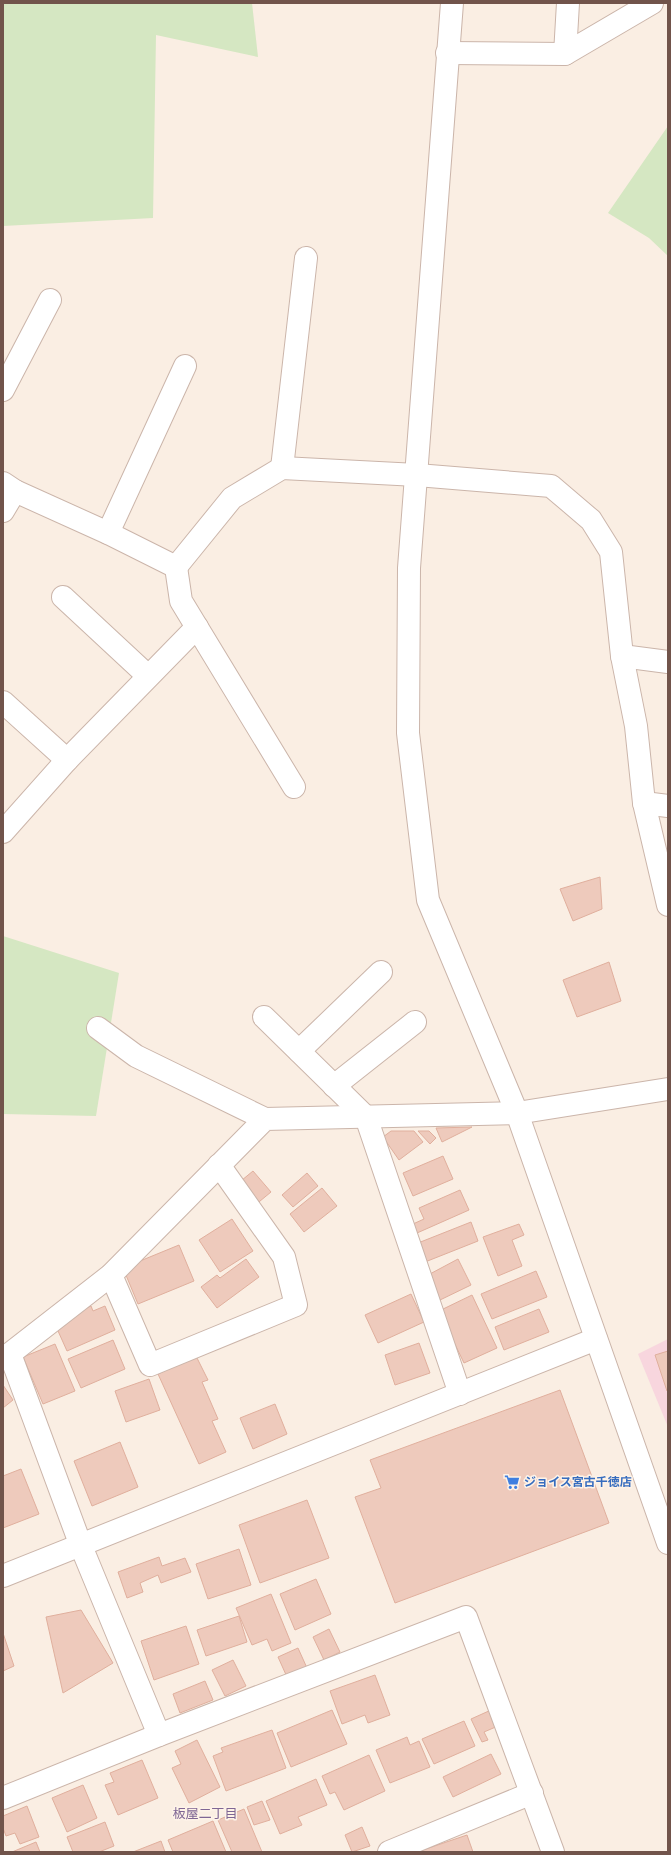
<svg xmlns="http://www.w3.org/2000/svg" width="671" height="1855" viewBox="0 0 671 1855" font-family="'Public Sans','Noto Sans JP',sans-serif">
<rect width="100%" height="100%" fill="#faeee3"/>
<polygon fill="#f8d6de" points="668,1339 668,1427 638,1354"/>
<g fill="#d5e7c2">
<polygon points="3,3 252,3 258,57 156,35 153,218 3,226"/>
<polygon points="668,126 668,256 649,238 608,213"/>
<polygon points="3,936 119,973 96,1116 3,1114"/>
</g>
<g fill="#eecabc" stroke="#e0af9d">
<polygon points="600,877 602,909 573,921 560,889"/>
<polygon points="609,962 621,1001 577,1017 563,980"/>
<polygon points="472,1127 442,1142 436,1128"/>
<polygon points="391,1131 414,1131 423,1142 399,1160 383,1137"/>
<polygon points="418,1131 429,1131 436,1138 430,1144"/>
<polygon points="443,1156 453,1179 413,1196 403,1173"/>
<polygon points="253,1171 271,1192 254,1206 236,1185"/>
<polygon points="307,1173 318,1186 293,1207 282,1195"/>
<polygon points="322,1188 337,1206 304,1232 290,1214"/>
<polygon points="460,1190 469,1210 417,1233 413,1224 424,1219 419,1208"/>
<polygon points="232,1219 253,1251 220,1272 199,1240"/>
<polygon points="471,1222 478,1241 425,1262 418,1243"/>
<polygon points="519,1224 524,1235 512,1240 522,1266 498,1276 483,1237"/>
<polygon points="179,1245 194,1281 138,1304 123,1268"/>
<polygon points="246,1259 259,1277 217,1308 201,1287 217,1275 220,1278"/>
<polygon points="458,1259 471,1285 440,1300 428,1275"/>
<polygon points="536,1271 547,1297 492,1319 481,1294"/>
<polygon points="411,1294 424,1322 378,1343 365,1315"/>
<polygon points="472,1295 497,1348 464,1363 439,1311"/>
<polygon points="91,1306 93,1311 105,1306 115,1330 67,1351 54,1322"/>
<polygon points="539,1309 549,1332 504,1350 495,1327"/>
<polygon points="113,1340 125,1369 81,1388 68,1359"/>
<polygon points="419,1343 430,1373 395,1385 385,1355"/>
<polygon points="55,1344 75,1391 43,1404 23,1357"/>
<polygon points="668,1351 668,1390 667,1391 655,1355"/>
<polygon points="196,1356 208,1380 202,1382 218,1419 212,1421 226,1452 199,1464 158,1374"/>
<polygon points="149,1379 160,1410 126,1422 115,1391"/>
<polygon points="3,1385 13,1400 3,1408"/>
<polygon points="560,1390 609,1523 395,1603 355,1497 381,1488 370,1460"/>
<polygon points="275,1404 287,1434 253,1449 240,1418"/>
<polygon points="120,1442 138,1487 92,1506 74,1461"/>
<polygon points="21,1469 39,1514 3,1528 3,1476"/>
<polygon points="307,1500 329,1558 260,1583 239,1525"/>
<polygon points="239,1549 251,1585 208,1599 196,1564"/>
<polygon points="159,1557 162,1566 185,1558 191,1572 161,1583 158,1575 140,1583 143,1592 127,1598 118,1572"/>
<polygon points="316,1579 331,1614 295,1630 280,1594"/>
<polygon points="271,1594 291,1643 272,1651 267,1639 252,1645 236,1608"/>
<polygon points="81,1610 113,1663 63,1693 46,1617"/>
<polygon points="239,1616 247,1642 206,1656 197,1630"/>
<polygon points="186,1626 199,1664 154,1680 141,1641"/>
<polygon points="329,1629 340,1652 324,1660 313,1637"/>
<polygon points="3,1633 14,1666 3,1671"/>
<polygon points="298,1648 307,1668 287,1677 278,1657"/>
<polygon points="233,1660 246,1686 225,1696 212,1670"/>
<polygon points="375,1675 390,1715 368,1723 365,1715 342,1724 330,1691"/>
<polygon points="205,1681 213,1700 180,1713 173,1694"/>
<polygon points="332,1710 347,1744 291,1767 277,1733"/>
<polygon points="491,1710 498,1726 484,1732 488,1740 482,1742 471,1719"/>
<polygon points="464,1721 475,1746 434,1764 422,1739"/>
<polygon points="272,1730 286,1768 226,1791 213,1756 223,1752 221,1748"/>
<polygon points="407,1737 410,1745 419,1741 430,1767 390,1783 376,1750"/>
<polygon points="197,1740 220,1787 189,1803 172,1768 181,1764 175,1751"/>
<polygon points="491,1754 501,1774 453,1797 443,1777"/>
<polygon points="369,1755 385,1791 344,1810 335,1792 330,1794 322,1776"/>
<polygon points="142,1760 158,1798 118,1815 105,1785 114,1782 110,1773"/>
<polygon points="316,1779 327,1805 298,1817 302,1825 280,1834 266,1801"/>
<polygon points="83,1785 97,1818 67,1832 52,1798"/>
<polygon points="262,1801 270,1820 254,1825 247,1807"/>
<polygon points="27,1806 39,1837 20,1844 15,1833 6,1836 3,1828 3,1816"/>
<polygon points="244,1809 262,1852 232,1852 218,1820"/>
<polygon points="213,1821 226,1852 173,1852 168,1840"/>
<polygon points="105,1822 114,1846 99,1852 73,1852 67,1837"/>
<polygon points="362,1827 370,1846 352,1852 345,1835"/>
<polygon points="467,1835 473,1852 417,1852"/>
<polygon points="161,1841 165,1852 133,1852"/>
<polygon points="36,1842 40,1852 12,1852"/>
</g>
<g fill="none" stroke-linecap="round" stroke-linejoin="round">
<g stroke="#cbb5aa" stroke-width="24">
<g id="minor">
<polyline points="447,53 565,54 652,3"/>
<polyline points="565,54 568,3"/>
<polyline points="3,390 50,300"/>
<polyline points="282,468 306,258"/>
<polyline points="3,483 15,491 108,533 176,567 181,601 294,787"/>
<polyline points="3,511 15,491"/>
<polyline points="108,533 185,366"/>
<polyline points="176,567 232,498 282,468 417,475 551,486 591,520 611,552 622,656 636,726 644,803 668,905"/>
<polyline points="63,597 148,676"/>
<polyline points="622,656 668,662"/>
<polyline points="3,702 67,760"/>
<polyline points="644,803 668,806"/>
<polyline points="3,832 67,760 197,627"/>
<polyline points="264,1017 366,1117 460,1394"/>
<polyline points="98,1028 136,1056 265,1119"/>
<polyline points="299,1051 381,972"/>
<polyline points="334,1086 415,1022"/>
<polyline points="111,1275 150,1365 296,1305 284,1257 219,1165"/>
<polyline points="10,1354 81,1546 159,1735"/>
<polyline points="3,1359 111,1275 265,1119 517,1113 668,1089"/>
<polyline points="3,1798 159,1735 466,1617 553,1852"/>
<polyline points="389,1852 532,1793"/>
</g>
</g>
<g stroke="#cbb5aa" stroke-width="24">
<g id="tertiary">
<polyline points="452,3 409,568 408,733 428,900 517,1113 668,1543"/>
<polyline points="3,1576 596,1339"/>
</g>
</g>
<use href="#minor" stroke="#fff" stroke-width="22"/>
<use href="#tertiary" stroke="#fff" stroke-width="22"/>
</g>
<defs>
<g id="supermarket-bare" transform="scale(1.2)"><path d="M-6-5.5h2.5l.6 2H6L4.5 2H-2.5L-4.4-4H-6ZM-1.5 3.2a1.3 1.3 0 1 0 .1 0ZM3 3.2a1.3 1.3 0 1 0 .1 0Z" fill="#3f7fe0" stroke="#fef3e8" stroke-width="2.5" paint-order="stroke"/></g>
</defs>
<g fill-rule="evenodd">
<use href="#supermarket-bare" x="512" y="1482"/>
</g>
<g text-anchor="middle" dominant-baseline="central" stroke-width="3" stroke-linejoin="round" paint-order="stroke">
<g font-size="12" font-weight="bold" fill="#366cbe" stroke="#fef3e8" text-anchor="start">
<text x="524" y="1482">ジョイス宮古千徳店</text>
</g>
<g font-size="13" fill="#7f6694" stroke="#fef3e8">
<text x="205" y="1813">板屋二丁目</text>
</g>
</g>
<rect width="671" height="1855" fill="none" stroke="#71544b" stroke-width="8"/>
</svg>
